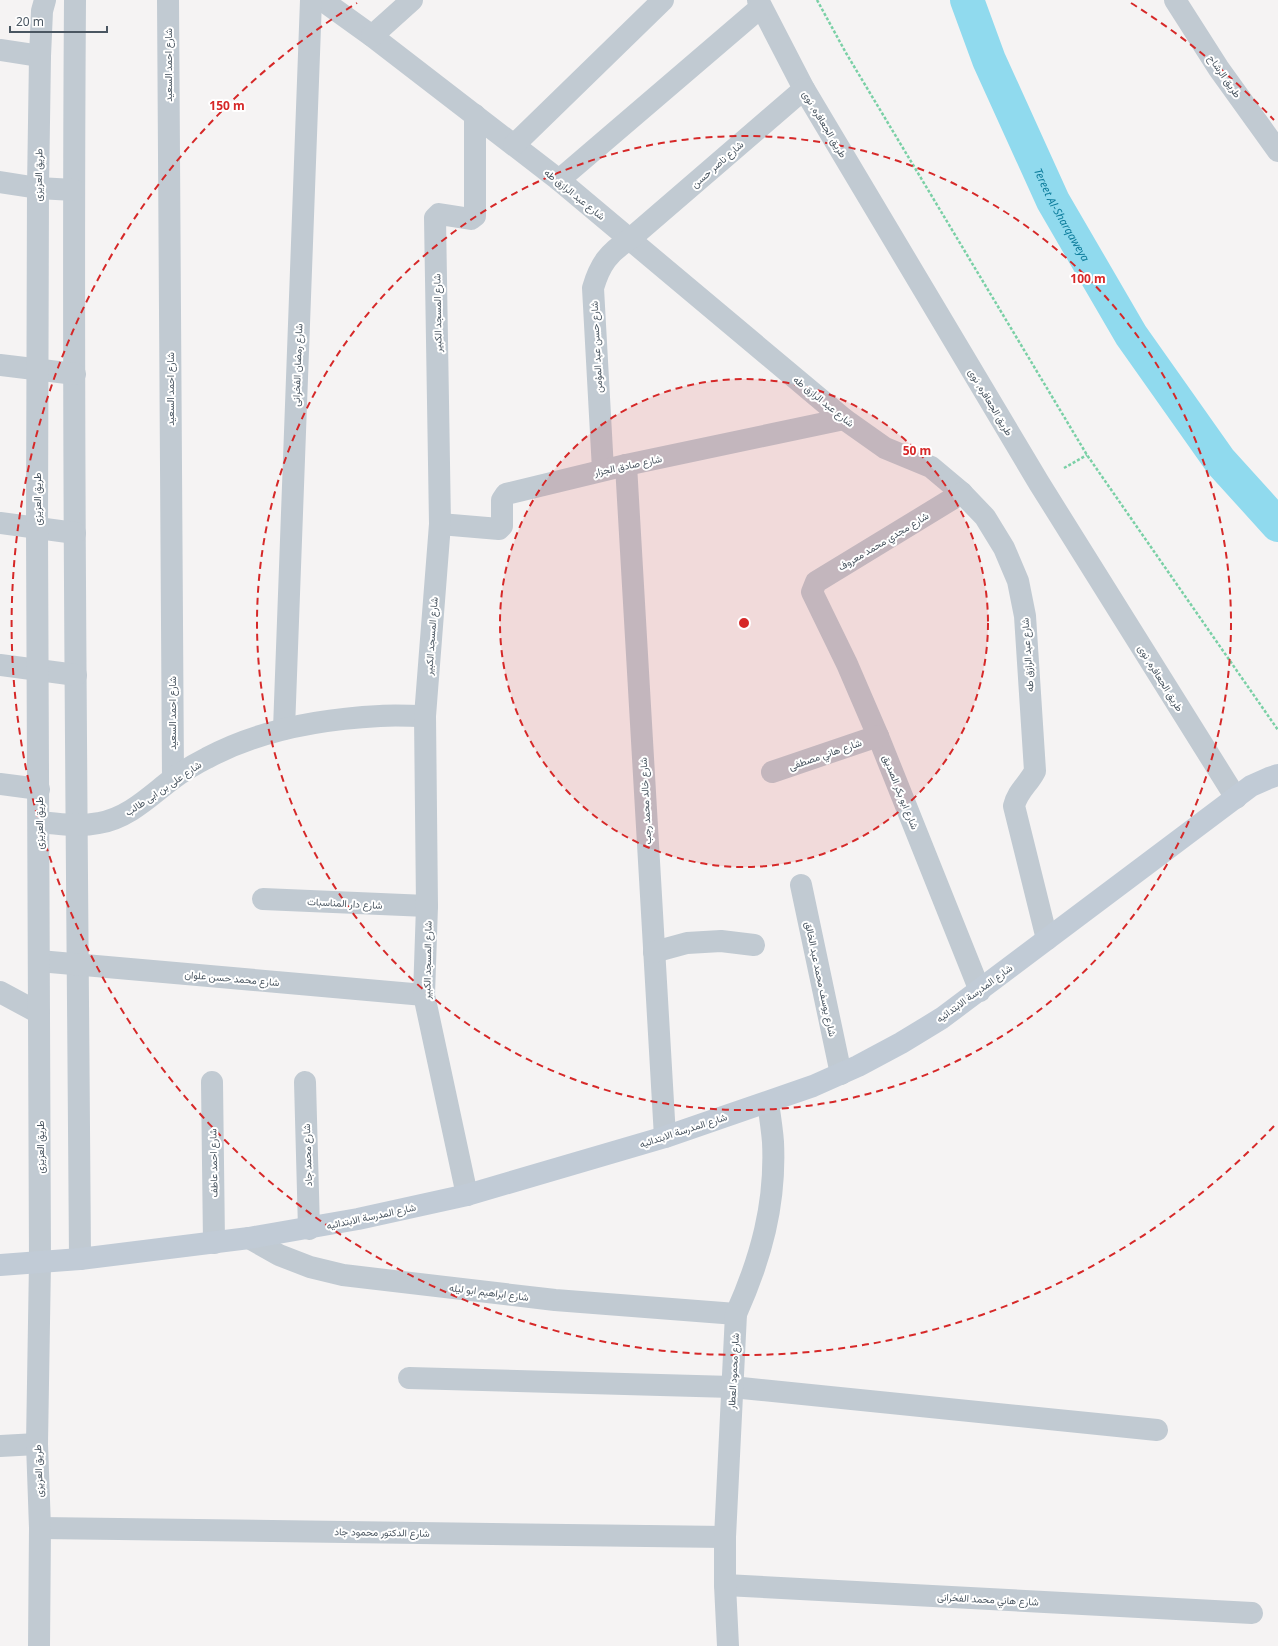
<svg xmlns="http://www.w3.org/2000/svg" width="1278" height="1646" viewBox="0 0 1278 1646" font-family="'Noto Sans',Vazirmatn,sans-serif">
<rect width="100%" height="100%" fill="#f5f3f3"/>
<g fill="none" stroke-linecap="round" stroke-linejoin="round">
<path stroke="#90daee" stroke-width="34" id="s1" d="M967,0l22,60 64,141 78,134 89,126 58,64"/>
<g stroke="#7ad0a6" stroke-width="2.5" stroke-dasharray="3 2" stroke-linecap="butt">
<polyline points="817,0 846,53 1087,455 1278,730"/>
<polyline points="1064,468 1087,455"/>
</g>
<g stroke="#c1cad2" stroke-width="22">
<path d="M75,0c-3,419 2,839 5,1259"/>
<polyline points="168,0 173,778"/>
<path d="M322,0l50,36 187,144 285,239 41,29 46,19 31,26 23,24 19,31 14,33 7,35 10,155c-7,14 -17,19 -21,35l33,133"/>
<polyline points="758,0 804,89 1039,483 1236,798"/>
<polyline points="1175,0 1219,69 1278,151"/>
<polyline points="372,36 412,0"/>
<polyline points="0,50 40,56"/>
<polyline points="514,145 663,0"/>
<polyline points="559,180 761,7"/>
<polyline points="0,182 38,188 74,190"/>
<polyline points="0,365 75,374"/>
<polyline points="626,465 665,1137"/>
<path d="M603,470l-10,-182c7,-24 16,-36 37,-49l174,-150"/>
<polyline points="962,493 816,582 812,592 847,664 878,736 980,991"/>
<polyline points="0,523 75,533"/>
<polyline points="440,524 499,529 502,526 502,500 506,494 626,465 844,419"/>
<polyline points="0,665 76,675"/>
<polyline points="284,729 311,0"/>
<polyline points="772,772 878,736"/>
<polyline points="0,784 39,789"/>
<path d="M39,822c20,2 40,5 60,1 29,-5 50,-26 72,-43 11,-8 24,-16 36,-22 52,-28 114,-39 173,-42 15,-1 30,0 45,0"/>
<polyline points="801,885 841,1074"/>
<polyline points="263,899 427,906"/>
<polyline points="654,952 687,943 721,941 754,945"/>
<polyline points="39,961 424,995"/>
<polyline points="0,992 39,1013"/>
<polyline points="212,1082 214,1243"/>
<polyline points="305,1082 309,1229"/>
<polyline points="467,1195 424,995 427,906 425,716 440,524 435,218 439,214 471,219 475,216 475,115"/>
<polyline points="249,1238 279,1255 310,1267 343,1275 555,1300 736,1314"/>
<polyline points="409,1378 732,1387 1157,1430"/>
<polyline points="0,1446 37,1444"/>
<polyline points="40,1528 725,1537"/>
<polyline points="725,1585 1252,1613"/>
<polyline points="39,1646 40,1528 37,1444 40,1262 37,528 38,188 40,56 42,11 45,0"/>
<path d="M728,1646l-3,-61v-48l11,-223c25,-56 40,-110 37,-172 -1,-13 -3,-26 -5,-39"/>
</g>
<polyline stroke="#c1cbd6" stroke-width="22" points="0,1265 80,1259 249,1238 358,1219 467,1195 665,1137 813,1086 858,1066 901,1043 942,1018 1251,786 1269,778 1278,775"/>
</g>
<circle cx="744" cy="623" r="244" fill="#d62828" fill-opacity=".12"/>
<g fill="none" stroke="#d62828" stroke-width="2" stroke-dasharray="7 5">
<circle cx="744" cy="623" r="244"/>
<circle cx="744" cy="623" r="487"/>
<path d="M1274 1126A731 731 0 1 1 357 3M1131 3A731 731 0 0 1 1274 120"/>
</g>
<g text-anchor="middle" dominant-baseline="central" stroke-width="4" stroke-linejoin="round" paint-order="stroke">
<g font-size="10" fill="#4a5661" stroke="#fff">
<text transform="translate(168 65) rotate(-90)">شارع احمد السعيد</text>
<text transform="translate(1225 76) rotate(55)">طريق الرشاح</text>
<text transform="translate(825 124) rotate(59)">طريق الجعافره, نوى</text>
<text transform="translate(717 164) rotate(-41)">شارع ناصر حسن</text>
<text transform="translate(38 175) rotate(-89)">طريق العزيزى</text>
<text transform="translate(575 194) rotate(39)">شارع عبد الرازق طه</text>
<text transform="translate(437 313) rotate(-91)">شارع المسجد الكبير</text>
<text transform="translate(596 347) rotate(-93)">شارع حسن عبد المؤمن</text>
<text transform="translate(297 365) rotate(-88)">شارع رمضان الفخرانى</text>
<text transform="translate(170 389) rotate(-90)">شارع احمد السعيد</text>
<text transform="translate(824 401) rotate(39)">شارع عبد الرازق طه</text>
<text transform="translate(991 402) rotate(59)">طريق الجعافره, نوى</text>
<text transform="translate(628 465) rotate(-12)">شارع صادق الجزار</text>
<text transform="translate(37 499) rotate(-90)">طريق العزيزى</text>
<text transform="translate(883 541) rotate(-31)">شارع مجدي محمد معروف</text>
<text transform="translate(431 636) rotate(-86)">شارع المسجد الكبير</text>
<text transform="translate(1027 655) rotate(-94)">شارع عبد الرازق طه</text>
<text transform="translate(1161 678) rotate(58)">طريق الجعافره, نوى</text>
<text transform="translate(172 713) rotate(-90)">شارع احمد السعيد</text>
<text transform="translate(825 754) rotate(-19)">شارع هاني مصطفى</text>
<text transform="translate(163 788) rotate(-34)">شارع على بن ابى طالب</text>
<text transform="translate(901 792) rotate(68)">شارع ابو بكر الصديق</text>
<text transform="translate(645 801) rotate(-93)">شارع خالد محمد رجب</text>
<text transform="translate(39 823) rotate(-90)">طريق العزيزى</text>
<text transform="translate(345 903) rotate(3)">شارع دار المناسبات</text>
<text transform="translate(427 960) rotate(-89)">شارع المسجد الكبير</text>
<text transform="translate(232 978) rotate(5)">شارع محمد حسن علوان</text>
<text transform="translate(821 979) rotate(78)">شارع يوسف محمد عبد الخالق</text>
<text transform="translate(974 993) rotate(-36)">شارع المدرسة الابتدائيه</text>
<text transform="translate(683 1130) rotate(-18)">شارع المدرسة الابتدائيه</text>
<text transform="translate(40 1147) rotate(-90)">طريق العزيزى</text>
<text transform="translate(307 1155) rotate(-92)">شارع محمد جاد</text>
<text transform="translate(213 1163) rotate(-91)">شارع احمد عاطف</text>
<text transform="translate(371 1216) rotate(-12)">شارع المدرسة الابتدائيه</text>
<text transform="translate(489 1292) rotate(7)">شارع ابراهيم ابو ليله</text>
<text transform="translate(733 1371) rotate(-87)">شارع محمود العطار</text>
<text transform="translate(38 1471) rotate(-92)">طريق العزيزى</text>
<text transform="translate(382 1532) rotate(1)">شارع الدكتور محمود جاد</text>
<text transform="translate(988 1599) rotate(3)">شارع هاني محمد الفخرانى</text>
</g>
<g font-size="11" font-style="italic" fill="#0c7c9b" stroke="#fff">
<text stroke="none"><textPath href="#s1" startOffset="235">Tereet Al-Sharqaweya</textPath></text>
</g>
</g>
<circle cx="744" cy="623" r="6" fill="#d62828" stroke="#fff" stroke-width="2"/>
<g font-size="12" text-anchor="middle" font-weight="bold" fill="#d62828" stroke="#fff" stroke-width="4" stroke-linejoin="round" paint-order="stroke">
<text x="227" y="110">150 m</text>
<text x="1088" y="283">100 m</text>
<text x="917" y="455">50 m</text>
</g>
<path d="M10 26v6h97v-6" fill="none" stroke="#4a5661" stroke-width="2"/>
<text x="16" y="26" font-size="12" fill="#4a5661" stroke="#ffffff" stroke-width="3" paint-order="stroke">20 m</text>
</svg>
